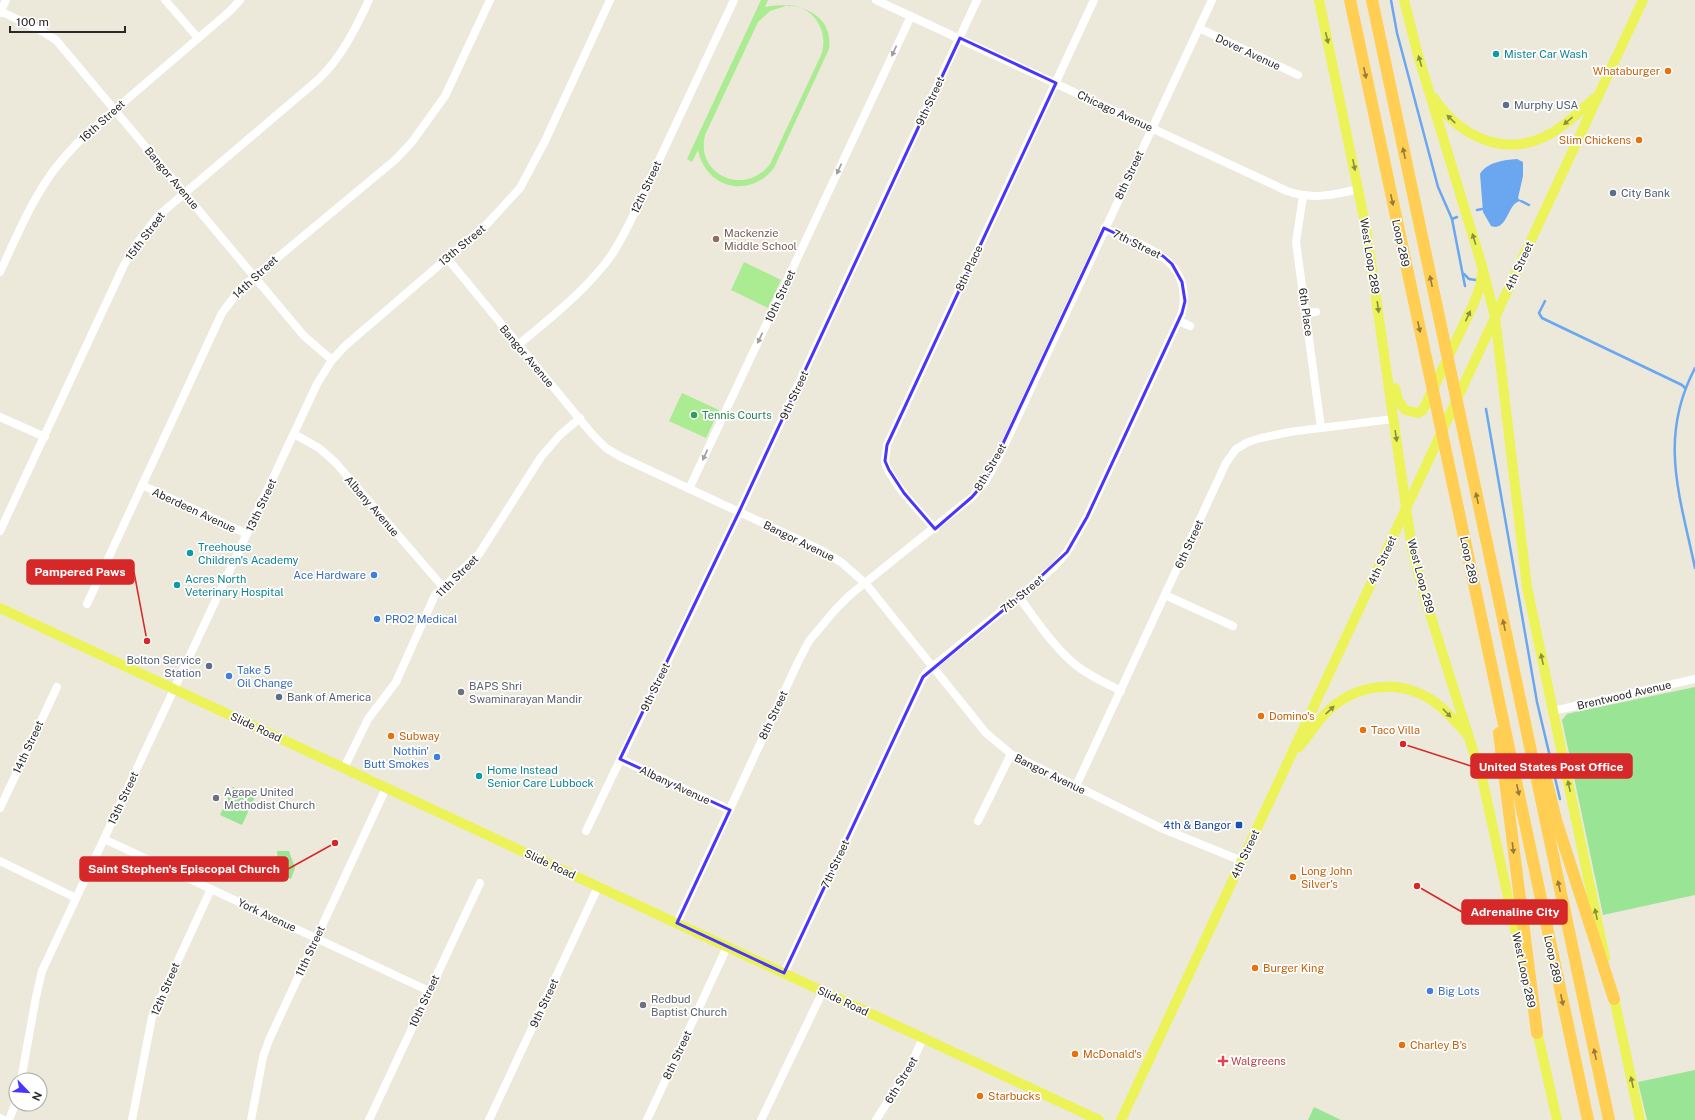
<svg xmlns="http://www.w3.org/2000/svg" width="1695" height="1120" viewBox="0 0 1695 1120" font-family="'Public Sans',sans-serif">
<rect width="100%" height="100%" fill="#ece9da"/>
<g fill="#9ae495">
<polygon points="1695,687 1695,895 1603,915 1562,720 1567,714 1571,713"/>
<polygon points="233,787 255,797 242,825 220,815"/>
<polygon points="277,851 289,851 295,868 291,879 279,873"/>
<polygon points="1695,1070 1695,1120 1647,1120 1638,1082"/>
<polygon points="1314,1107 1341,1120 1308,1120"/>
</g>
<g fill="#abeb91" fill-rule="evenodd">
<path d="M761,0h7l-3,7c32,-7 69,6 64,42l-55,119c-24,31 -68,21 -76,-18l-6,12 -5,-3zM789,5c25,2 39,25 33,48l-52,111c-25,33 -75,11 -65,-29l53,-113 12,-11z"/>
<polygon points="744,262 781,280 768,308 731,290"/>
<polygon points="682,393 719,410 706,438 669,421"/>
</g>
<path fill="#6ba7f0" d="M1517,159l6,3v14l-5,22 3,3c-13,1 -12,25 -26,26l-4,-1 -8,-14 -3,-38c7,-12 24,-14 37,-15z"/>
<g fill="none" stroke-linecap="round" stroke-linejoin="round">
<g stroke="#6ba7f0" stroke-width="2.5">
<polyline points="1391,0 1397,33 1438,187 1452,219 1457,217"/>
<polyline points="1521,201 1529,205"/>
<polyline points="1477,210 1482,209"/>
<polyline points="1452,219 1465,286"/>
<polyline points="1464,274 1469,279 1476,280"/>
<polyline points="1545,301 1539,313 1542,318 1682,385 1685,388"/>
<path d="M1695,368c-37,70 -15,128 0,200"/>
<polyline points="1486,409 1537,702 1560,799"/>
</g>
<g stroke="#fff" stroke-width="8">
<polyline points="165,0 198,38"/>
<path d="M876,0l411,191c24,9 47,4 71,-2"/>
<polyline points="0,11 40,30 56,40 304,336 332,360"/>
<polyline points="0,13 6,0"/>
<polyline points="1199,28 1298,75"/>
<polyline points="1303,196 1296,242 1321,428"/>
<polyline points="447,258 592,434 606,448 621,457 821,550 841,562 866,584 986,733 1011,754 1161,828 1242,861"/>
<path d="M0,272c15,-32 29,-66 49,-95 10,-15 22,-27 34,-40l147,-126 10,-11"/>
<polyline points="1306,313 1316,312"/>
<polyline points="1179,321 1190,326"/>
<path d="M518,345c30,-25 61,-49 86,-80 11,-13 19,-29 27,-45l103,-220"/>
<polyline points="0,417 45,437"/>
<polyline points="294,434 319,448 335,462 443,587"/>
<polyline points="142,485 247,534"/>
<polyline points="689,489 911,16"/>
<path d="M935,529c-12,-14 -48,-51 -50,-68 0,-5 2,-11 2,-16l207,-445"/>
<path d="M0,531l124,-266 14,-23 21,-27 160,-136c24,-24 35,-48 50,-79"/>
<polyline points="1165,595 1233,626"/>
<path d="M1019,597c18,24 35,51 58,69 14,11 29,17 44,25"/>
<polyline points="87,604 222,313 241,288 395,160 412,142 445,96 490,0"/>
<polyline points="1553,711 1695,679"/>
<polyline points="620,759 730,810"/>
<polyline points="344,768 368,719 396,682 435,595 479,554 541,457 560,435 580,418"/>
<polyline points="1076,786 1226,463 1236,449 1248,442 1261,438 1289,432 1393,419"/>
<polyline points="0,808 57,687"/>
<polyline points="978,821 1011,754"/>
<polyline points="586,831 739,512 977,0"/>
<polyline points="104,839 429,991"/>
<polyline points="0,861 76,898"/>
<polyline points="677,923 798,662 809,641 835,610 850,595 972,497 985,482 997,461 1212,0"/>
<path d="M784,973l139,-296 9,-10 87,-70 36,-31 12,-14 20,-35 95,-204c12,-55 -38,-66 -78,-85"/>
<polyline points="21,1080 36,997 42,971 317,384 332,360 345,346 487,224 520,188 545,141 610,0"/>
<polyline points="0,1118 4,1120"/>
<polyline points="9,1120 16,1102"/>
<polyline points="132,1120 152,1017 211,889"/>
<polyline points="251,1120 263,1057 269,1040 386,788"/>
<polyline points="369,1120 480,883"/>
<polyline points="489,1120 598,887"/>
<polyline points="647,1120 727,947"/>
<polyline points="761,1120 823,991"/>
<polyline points="876,1120 910,1067 923,1038"/>
</g>
<g stroke="#ebf358" stroke-width="10">
<polyline points="1319,0 1366,228 1412,549 1426,601 1483,782 1524,971"/>
<polyline points="1404,0 1418,55 1482,266 1495,317 1527,587 1605,958"/>
<path d="M1434,98c24,37 68,59 110,39 19,-9 35,-25 51,-39"/>
<polyline points="1395,388 1398,400 1405,410 1418,413 1423,410 1474,303 1480,287 1482,273"/>
<polyline points="0,608 1099,1120"/>
<path d="M1299,747c11,-13 20,-29 33,-40 32,-26 76,-28 109,0 9,8 18,19 27,28"/>
<polyline points="1613,993 1640,1120"/>
<polyline points="1536,1026 1557,1120"/>
<polyline points="1121,1120 1643,0"/>
</g>
<g stroke="#ffce52" stroke-width="12">
<polyline points="1350,0 1588,1120"/>
<polyline points="1372,0 1609,1120"/>
<polyline points="1499,733 1537,1033"/>
<polyline points="1544,771 1556,820 1614,999"/>
</g>
</g>
<defs><path id="oneway-solid" d="M-6-.8H1V-3.2L6.5 0L1 3.2V.8H-6Z"/></defs>
<g fill="#8a8e40">
<use href="#oneway-solid" transform="translate(1327 38) rotate(77)"/>
<use href="#oneway-solid" transform="translate(1420 61) rotate(-106)"/>
<use href="#oneway-solid" transform="translate(1451 119) rotate(-136)"/>
<use href="#oneway-solid" transform="translate(1568 121) rotate(140)"/>
<use href="#oneway-solid" transform="translate(1354 165) rotate(79)"/>
<use href="#oneway-solid" transform="translate(1474 239) rotate(-107)"/>
<use href="#oneway-solid" transform="translate(1378 307) rotate(82)"/>
<use href="#oneway-solid" transform="translate(1468 316) rotate(-65)"/>
<use href="#oneway-solid" transform="translate(1396 436) rotate(81)"/>
<use href="#oneway-solid" transform="translate(1542 659) rotate(-102)"/>
<use href="#oneway-solid" transform="translate(1330 710) rotate(-43)"/>
<use href="#oneway-solid" transform="translate(1447 713) rotate(46)"/>
<use href="#oneway-solid" transform="translate(1569 786) rotate(-102)"/>
<use href="#oneway-solid" transform="translate(1596 914) rotate(-102)"/>
<use href="#oneway-solid" transform="translate(1632 1082) rotate(-102)"/>
</g>
<g fill="#9f9f9f">
<use href="#oneway-solid" transform="translate(894 51) rotate(115)"/>
<use href="#oneway-solid" transform="translate(839 169) rotate(115)"/>
<use href="#oneway-solid" transform="translate(760 338) rotate(115)"/>
<use href="#oneway-solid" transform="translate(705 455) rotate(115)"/>
</g>
<g fill="#947c3e">
<use href="#oneway-solid" transform="translate(1365 73) rotate(78)"/>
<use href="#oneway-solid" transform="translate(1404 153) rotate(-102)"/>
<use href="#oneway-solid" transform="translate(1392 200) rotate(78)"/>
<use href="#oneway-solid" transform="translate(1431 281) rotate(-102)"/>
<use href="#oneway-solid" transform="translate(1419 327) rotate(78)"/>
<use href="#oneway-solid" transform="translate(1477 498) rotate(-102)"/>
<use href="#oneway-solid" transform="translate(1504 625) rotate(-102)"/>
<use href="#oneway-solid" transform="translate(1518 790) rotate(78)"/>
<use href="#oneway-solid" transform="translate(1513 848) rotate(83)"/>
<use href="#oneway-solid" transform="translate(1559 886) rotate(-102)"/>
<use href="#oneway-solid" transform="translate(1562 1000) rotate(78)"/>
<use href="#oneway-solid" transform="translate(1595 1054) rotate(-102)"/>
</g>
<path fill="none" stroke="#4936fd" stroke-width="3" stroke-linejoin="round" d="M960,38l96,45 -169,362 -2,16 4,9 15,23 31,36 37,-32 13,-15 119,-254 59,28 9,8 10,18 3,19 -3,12 -95,204 -20,35 -48,45 -96,80 -139,296 -107,-50 53,-113 -110,-51 119,-247z"/>
<g fill="#0f9aa8" stroke="#fff" stroke-width="1.5">
<circle cx="1496" cy="54" r="4"/>
<circle cx="190" cy="553" r="4"/>
<circle cx="177" cy="585" r="4"/>
<circle cx="479" cy="776" r="4"/>
</g>
<g fill="#e8710a" stroke="#fff" stroke-width="1.5">
<circle cx="1668" cy="71" r="4"/>
<circle cx="1639" cy="140" r="4"/>
<circle cx="1261" cy="716" r="4"/>
<circle cx="1363" cy="730" r="4"/>
<circle cx="391" cy="736" r="4"/>
<circle cx="1293" cy="877" r="4"/>
<circle cx="1255" cy="968" r="4"/>
<circle cx="1402" cy="1045" r="4"/>
<circle cx="1075" cy="1054" r="4"/>
<circle cx="980" cy="1096" r="4"/>
</g>
<g fill="#5c6f8a" stroke="#fff" stroke-width="1.5">
<circle cx="1506" cy="105" r="4"/>
<circle cx="1613" cy="193" r="4"/>
<circle cx="209" cy="666" r="4"/>
<circle cx="279" cy="697" r="4"/>
</g>
<circle fill="#8d6e63" stroke="#fff" stroke-width="1.5" cx="716" cy="239" r="4"/>
<circle fill="#2e9e5b" stroke="#fff" stroke-width="1.5" cx="694" cy="415" r="4"/>
<g fill="#3f7fe0" stroke="#fff" stroke-width="1.5">
<circle cx="374" cy="575" r="4"/>
<circle cx="377" cy="619" r="4"/>
<circle cx="229" cy="676" r="4"/>
<circle cx="437" cy="757" r="4"/>
<circle cx="1430" cy="991" r="4"/>
</g>
<g fill="#6b7280" stroke="#fff" stroke-width="1.5">
<circle cx="461" cy="692" r="4"/>
<circle cx="216" cy="798" r="4"/>
<circle cx="643" cy="1005" r="4"/>
</g>
<rect fill="#1a4fb4" stroke="#fff" stroke-width="1.5" x="1235" y="821" width="8" height="8" rx="2"/>
<path fill="#e0444e" stroke="#fff" stroke-width="1.5" d="M1221 1055h4v4h4v4h-4v4h-4v-4h-4v-4h4z"/>
<g text-anchor="middle" dominant-baseline="central" stroke-width="3.5" stroke-linejoin="round" paint-order="stroke">
<g font-size="11" fill="#292929" stroke="#fff">
<text transform="translate(1248 52) rotate(25)">Dover Avenue</text>
<text transform="translate(930 101) rotate(-65)">9th Street</text>
<text transform="translate(1115 111) rotate(25)">Chicago Avenue</text>
<text transform="translate(102 121) rotate(-42)">16th Street</text>
<text transform="translate(1129 175) rotate(-65)">8th Street</text>
<text transform="translate(172 178) rotate(50)">Bangor Avenue</text>
<text transform="translate(646 187) rotate(-65)">12th Street</text>
<text transform="translate(145 236) rotate(-53)">15th Street</text>
<text transform="translate(1401 243) rotate(78)">Loop 289</text>
<text transform="translate(1137 244) rotate(26)">7th Street</text>
<text transform="translate(462 245) rotate(-40)">13th Street</text>
<text transform="translate(1370 256) rotate(81)">West Loop 289</text>
<text transform="translate(1519 266) rotate(-65)">4th Street</text>
<text transform="translate(969 268) rotate(-65)">8th Place</text>
<text transform="translate(255 277) rotate(-43)">14th Street</text>
<text transform="translate(780 296) rotate(-65)">10th Street</text>
<text transform="translate(1306 312) rotate(82)">6th Place</text>
<text transform="translate(527 356) rotate(50)">Bangor Avenue</text>
<text transform="translate(794 395) rotate(-65)">9th Street</text>
<text transform="translate(990 467) rotate(-60)">8th Street</text>
<text transform="translate(261 505) rotate(-65)">13th Street</text>
<text transform="translate(372 506) rotate(49)">Albany Avenue</text>
<text transform="translate(194 510) rotate(25)">Aberdeen Avenue</text>
<text transform="translate(799 541) rotate(26)">Bangor Avenue</text>
<text transform="translate(1189 544) rotate(-65)">6th Street</text>
<text transform="translate(1382 560) rotate(-65)">4th Street</text>
<text transform="translate(1469 560) rotate(78)">Loop 289</text>
<text transform="translate(457 576) rotate(-45)">11th Street</text>
<text transform="translate(1421 576) rotate(75)">West Loop 289</text>
<text transform="translate(1022 594) rotate(-40)">7th Street</text>
<text transform="translate(655 687) rotate(-64)">9th Street</text>
<text transform="translate(1624 695) rotate(-13)">Brentwood Avenue</text>
<text transform="translate(773 715) rotate(-65)">8th Street</text>
<text transform="translate(256 727) rotate(25)">Slide Road</text>
<text transform="translate(28 747) rotate(-65)">14th Street</text>
<text transform="translate(1050 774) rotate(26)">Bangor Avenue</text>
<text transform="translate(675 785) rotate(25)">Albany Avenue</text>
<text transform="translate(123 798) rotate(-65)">13th Street</text>
<text transform="translate(1245 854) rotate(-65)">4th Street</text>
<text transform="translate(550 864) rotate(25)">Slide Road</text>
<text transform="translate(835 864) rotate(-65)">7th Street</text>
<text transform="translate(267 915) rotate(25)">York Avenue</text>
<text transform="translate(310 951) rotate(-65)">11th Street</text>
<text transform="translate(1553 959) rotate(78)">Loop 289</text>
<text transform="translate(1524 970) rotate(78)">West Loop 289</text>
<text transform="translate(165 989) rotate(-67)">12th Street</text>
<text transform="translate(424 1001) rotate(-65)">10th Street</text>
<text transform="translate(843 1001) rotate(25)">Slide Road</text>
<text transform="translate(544 1003) rotate(-65)">9th Street</text>
<text transform="translate(677 1055) rotate(-65)">8th Street</text>
<text transform="translate(901 1080) rotate(-59)">6th Street</text>
</g>
<g font-size="11" fill="#0d838f" stroke="#fff" text-anchor="start">
<text x="1504" y="54">Mister Car Wash</text>
<text x="198" y="547">Treehouse<tspan x="198" dy="13">Children's Academy</tspan></text>
<text x="185" y="579">Acres North<tspan x="185" dy="13">Veterinary Hospital</tspan></text>
<text x="487" y="770">Home Instead<tspan x="487" dy="13">Senior Care Lubbock</tspan></text>
</g>
<g font-size="11" fill="#c56008" stroke="#fff" text-anchor="start">
<text x="1660" y="71" text-anchor="end">Whataburger</text>
<text x="1631" y="140" text-anchor="end">Slim Chickens</text>
<text x="1269" y="716">Domino's</text>
<text x="1371" y="730">Taco Villa</text>
<text x="399" y="736">Subway</text>
<text x="1301" y="871">Long John<tspan x="1301" dy="13">Silver's</tspan></text>
<text x="1263" y="968">Burger King</text>
<text x="1410" y="1045">Charley B's</text>
<text x="1083" y="1054">McDonald's</text>
<text x="988" y="1096">Starbucks</text>
</g>
<g font-size="11" fill="#4e5e75" stroke="#fff" text-anchor="start">
<text x="1514" y="105">Murphy USA</text>
<text x="1621" y="193">City Bank</text>
<text x="201" y="660" text-anchor="end">Bolton Service<tspan x="201" dy="13">Station</tspan></text>
<text x="287" y="697">Bank of America</text>
</g>
<g font-size="11" fill="#785e54" stroke="#fff" text-anchor="start">
<text x="724" y="233">Mackenzie<tspan x="724" dy="13">Middle School</tspan></text>
</g>
<g font-size="11" fill="#27864d" stroke="#fff" text-anchor="start">
<text x="702" y="415">Tennis Courts</text>
</g>
<g font-size="11" fill="#366cbe" stroke="#fff" text-anchor="start">
<text x="366" y="575" text-anchor="end">Ace Hardware</text>
<text x="385" y="619">PRO2 Medical</text>
<text x="237" y="670">Take 5<tspan x="237" dy="13">Oil Change</tspan></text>
<text x="429" y="751" text-anchor="end">Nothin'<tspan x="429" dy="13">Butt Smokes</tspan></text>
<text x="1438" y="991">Big Lots</text>
</g>
<g font-size="11" fill="#5b616d" stroke="#fff" text-anchor="start">
<text x="469" y="686">BAPS Shri<tspan x="469" dy="13">Swaminarayan Mandir</tspan></text>
<text x="224" y="792">Agape United<tspan x="224" dy="13">Methodist Church</tspan></text>
<text x="651" y="999">Redbud<tspan x="651" dy="13">Baptist Church</tspan></text>
</g>
<g font-size="11" fill="#164399" stroke="#fff" text-anchor="end">
<text x="1231" y="825">4th &amp; Bangor</text>
</g>
<g font-size="11" fill="#be3a42" stroke="#fff" text-anchor="start">
<text x="1231" y="1061">Walgreens</text>
</g>
</g>
<path fill="none" stroke="#d62828" stroke-width="1.5" d="M147 641L134 572M1403 744L1471 766M335 843L288 869M1417 886L1462 912"/>
<g fill="#d62828" stroke="#fff" stroke-width="1.5">
<circle cx="147" cy="641" r="4"/>
<circle cx="1403" cy="744" r="4"/>
<circle cx="335" cy="843" r="4"/>
<circle cx="1417" cy="886" r="4"/>
</g>
<g fill="#d62828" stroke="#d62828" stroke-width="1.5">
<rect x="27" y="560" width="107" height="24" rx="4"/>
<rect x="1471" y="754" width="161" height="24" rx="4"/>
<rect x="80" y="857" width="208" height="24" rx="4"/>
<rect x="1462" y="900" width="105" height="24" rx="4"/>
</g>
<g font-size="12" text-anchor="middle" font-weight="bold" fill="#fff">
<text x="80" y="576">Pampered Paws</text>
<text x="1551" y="771">United States Post Office</text>
<text x="184" y="873">Saint Stephen's Episcopal Church</text>
<text x="1515" y="916">Adrenaline City</text>
</g>
<g transform="translate(28 1092) rotate(115)"><circle r="19" fill="#ffffff" stroke="#a9a9a9"/>
<path d="M0-3L7 15L0 10L-7 15Z" fill="#4936fd"/>
<text y="-6" font-size="11" font-weight="bold" text-anchor="middle" fill="#292929">N</text>
</g>
<path d="M10 26v6h115v-6" fill="none" stroke="#292929" stroke-width="2"/>
<text x="16" y="26" font-size="12" fill="#292929" stroke="#ffffff" stroke-width="3" paint-order="stroke">100 m</text>
</svg>
